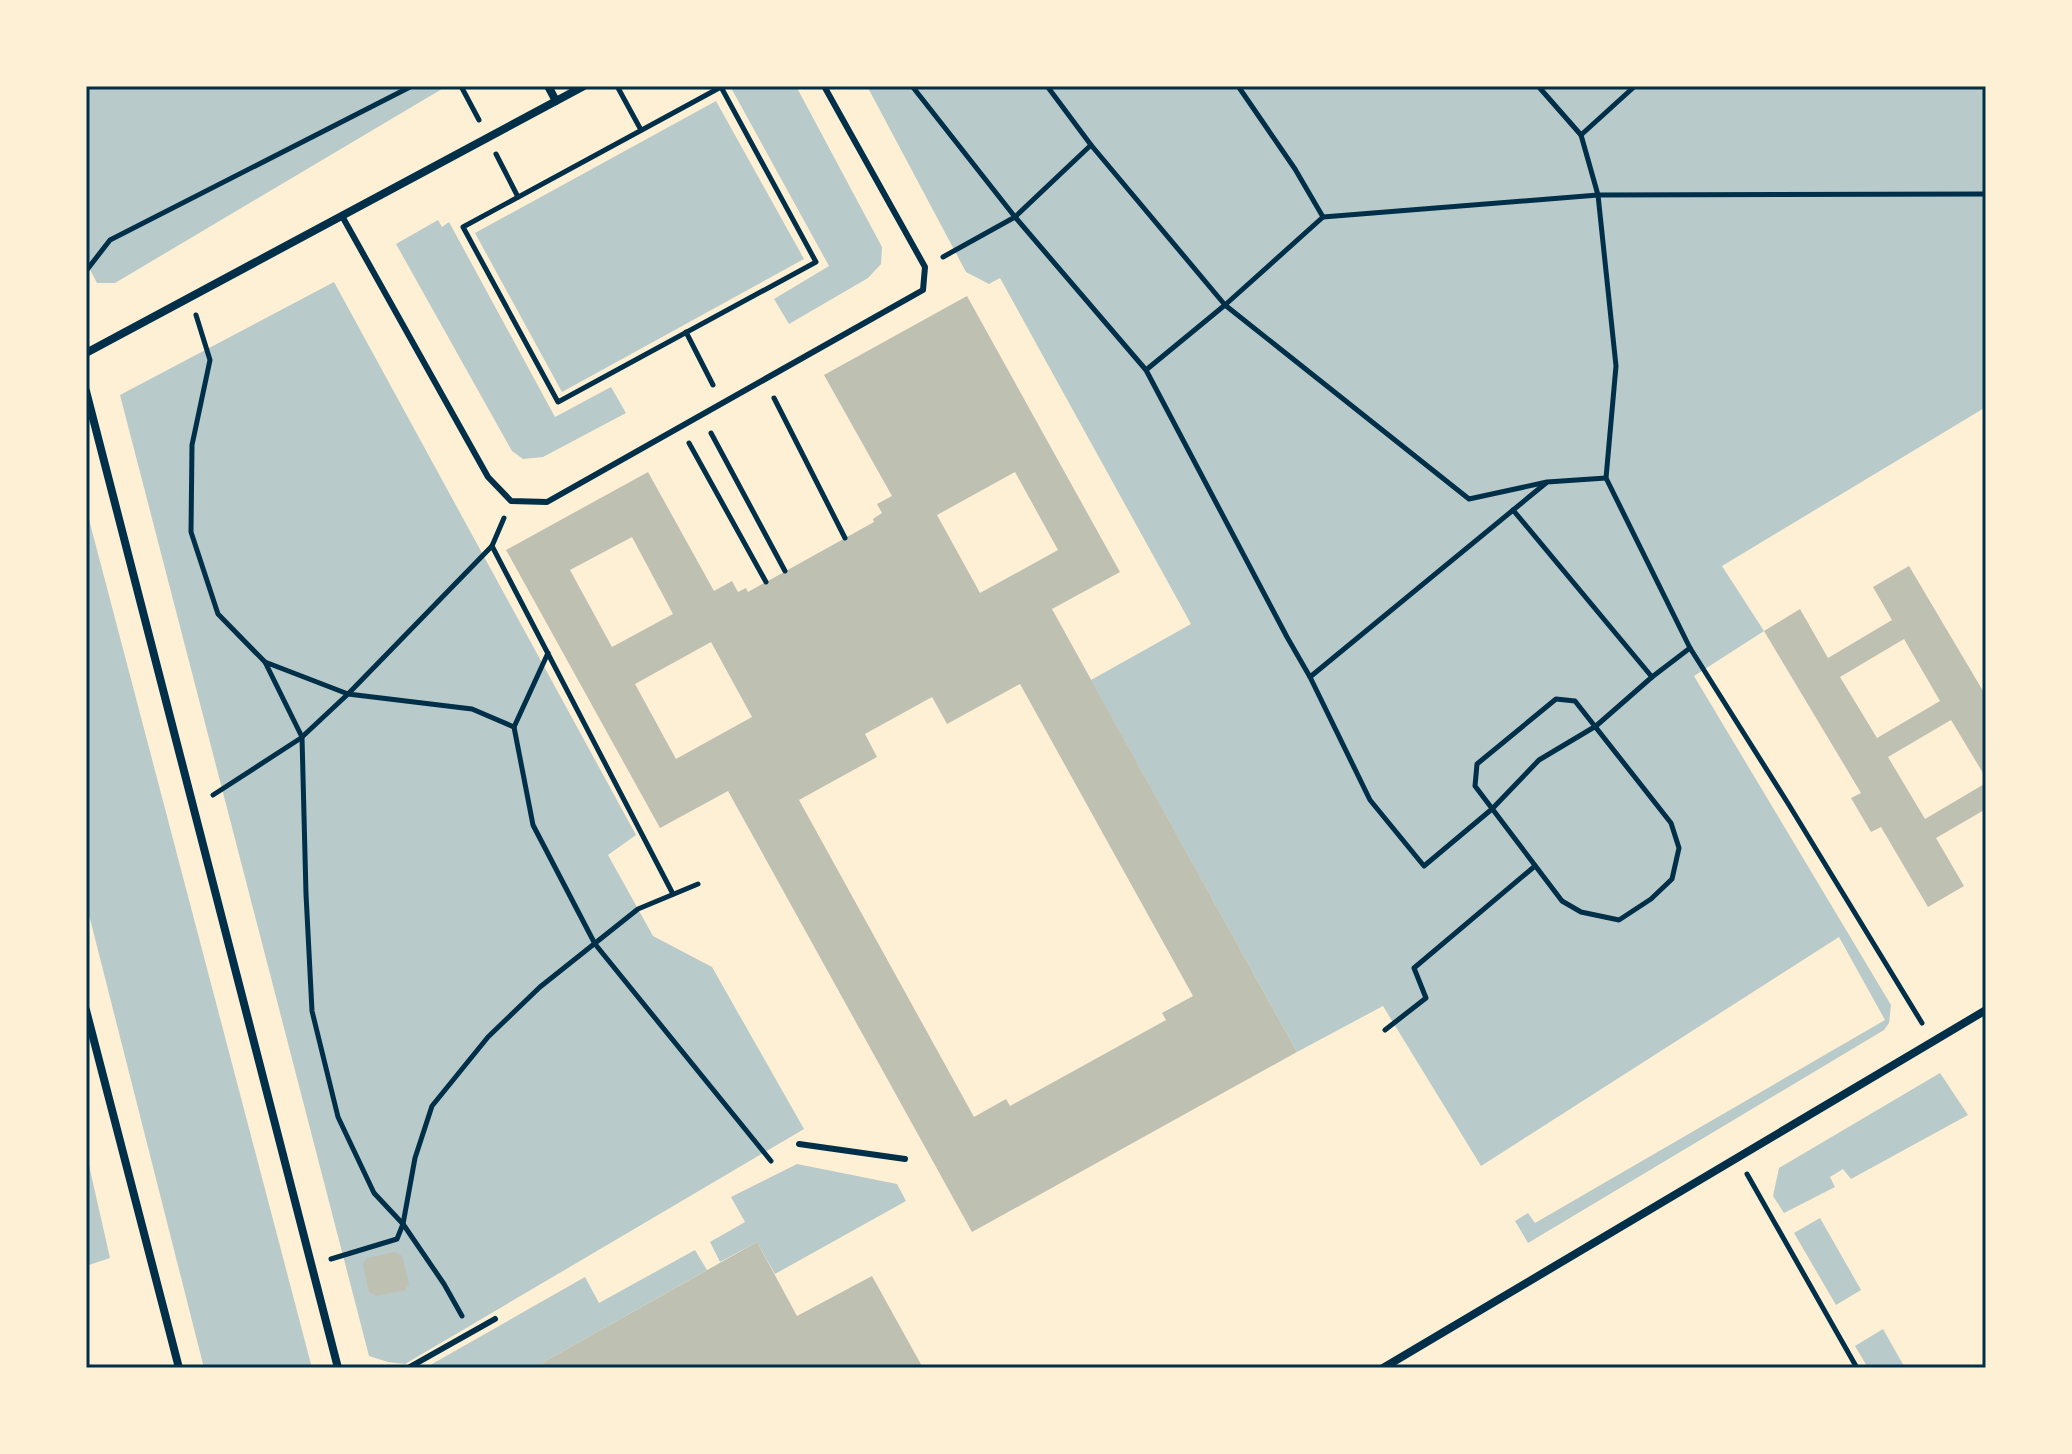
<svg xmlns="http://www.w3.org/2000/svg" width="2072" height="1454" viewBox="0 0 2072 1454" font-family="'Nunito Sans',sans-serif">
<rect width="100%" height="100%" fill="#fdf0d5"/>
<g fill="#b9caca">
<polygon points="86,86 447,86 115,283 97,283 86,262"/>
<polygon points="730,86 796,86 882,247 881,264 868,278 789,324 774,299 829,266"/>
<polygon points="867,86 1986,86 1986,407 1722,566 1764,631 1694,676 1891,1005 1889,1023 1884,1030 1528,1243 1515,1221 1528,1213 1535,1223 1885,1020 1839,937 1481,1166 1383,1006 1297,1052 1091,680 1191,624 1000,278 989,284 966,272"/>
<polygon points="716,101 804,259 562,392 475,233"/>
<polygon points="438,220 442,227 449,222 555,417 611,387 626,413 543,457 523,459 512,451 396,244"/>
<polygon points="334,282 636,835 608,855 653,936 712,967 804,1129 405,1364 388,1362 369,1356 120,395"/>
<polygon points="86,508 312,1368 204,1368 86,903"/>
<polygon points="1940,1073 1968,1115 1851,1179 1843,1169 1830,1177 1835,1187 1784,1213 1773,1196 1779,1168"/>
<polygon points="86,1152 110,1258 86,1266"/>
<polygon points="797,1164 897,1184 906,1201 775,1274 757,1242 720,1262 710,1242 745,1222 731,1197"/>
<polygon points="1820,1218 1861,1290 1836,1305 1794,1233"/>
<polygon points="695,1250 707,1270 542,1363 544,1368 425,1368 585,1277 599,1303"/>
<polygon points="1883,1329 1905,1368 1868,1368 1855,1346"/>
</g>
<g fill="#bec0b2" fill-rule="evenodd">
<path d="M967,296l153,276 -68,37 245,443 -325,180 -244,-441 -68,37 -154,-278 142,-78 66,119 18,-10 6,11 8,-4 2,4 126,-70 -1,-3 9,-6 -5,-9 15,-8 -68,-121zM1015,472l43,78 -78,43 -43,-78zM632,537l41,77 -61,33 -42,-77zM711,642l41,75 -76,42 -41,-75zM1020,684l173,312 -31,17 4,7 -156,86 -4,-7 -32,18 -175,-317 78,-43 -12,-23 67,-37 15,27z"/>
<path d="M1909,566l77,130v82l-35,-58 -63,37 37,62 61,-36v26l-50,29 28,48 -36,21 -47,-80 -10,5 -20,-34 10,-5 -97,-162 36,-22 28,49 64,-38 -19,-33zM1904,639l36,62 -63,37 -37,-61z"/>
<polygon points="757,1242 797,1316 872,1276 923,1368 544,1368 542,1363"/>
<polygon points="395,1252 402,1256 409,1284 405,1290 376,1296 369,1292 363,1264 367,1258"/>
</g>
<g fill="none" stroke-linecap="round" stroke-linejoin="round">
<g stroke="#003049" stroke-width="5">
<polyline points="465,86 462,88 479,120"/>
<polyline points="617,86 641,130"/>
<polyline points="912,86 1015,217 1146,370 1287,637 1310,677 1370,800 1424,866 1492,809 1539,760 1596,726 1652,677 1690,648"/>
<polyline points="1047,86 1091,145 1225,305 1469,499 1547,482 1606,478"/>
<polyline points="1538,86 1581,135"/>
<polyline points="1635,86 1581,135 1598,195 1616,366 1606,478 1690,648 1789,805 1922,1023"/>
<polygon points="721,87 816,262 558,402 463,227"/>
<polyline points="496,154 518,197"/>
<polyline points="1323,217 1598,195 1986,194"/>
<polyline points="943,257 1015,217 1091,145"/>
<polyline points="86,271 110,240 412,86"/>
<polyline points="196,315 210,360 192,445 191,532 218,614 265,662"/>
<polyline points="686,332 713,385"/>
<polyline points="1146,370 1225,305 1323,217 1295,169 1238,86"/>
<polyline points="774,398 845,538"/>
<polyline points="711,433 785,571"/>
<polyline points="689,443 766,582"/>
<polyline points="1513,510 1652,677"/>
<polyline points="504,518 492,546 348,694 302,737 265,662 348,694 472,709 514,727"/>
<polyline points="492,546 673,894"/>
<polyline points="548,653 514,727 533,825 595,944 771,1161"/>
<polyline points="1310,677 1546,483"/>
<polygon points="1556,699 1575,701 1671,823 1679,848 1672,879 1651,899 1619,920 1581,912 1562,901 1475,786 1477,764"/>
<polyline points="302,737 306,894 312,1011 338,1117 374,1193 403,1224 444,1284 462,1316"/>
<polyline points="213,795 301,738"/>
<polyline points="1385,1030 1426,998 1414,968 1535,866"/>
<polyline points="1747,1174 1857,1368"/>
<polyline points="331,1259 397,1239 403,1224 415,1158 432,1106 488,1037 540,987 638,909 698,884"/>
</g>
<g stroke="#003049" stroke-width="6">
<polyline points="342,216 488,477 511,501 547,502 923,290 925,267 824,86"/>
<polyline points="799,1144 905,1159"/>
<polyline points="408,1368 495,1319"/>
</g>
<g stroke="#003049" stroke-width="8">
<polyline points="548,86 556,101"/>
<polyline points="86,353 584,86"/>
<polyline points="86,391 338,1368"/>
<polyline points="86,1010 179,1368"/>
<polyline points="1383,1368 1986,1010"/>
</g>
</g>
<rect width="2072" height="1454" fill="none" stroke="#fdf0d5" stroke-width="176"/>
<rect x="88" y="88" width="1896" height="1278" fill="none" stroke="#003049" stroke-width="3"/>
</svg>
